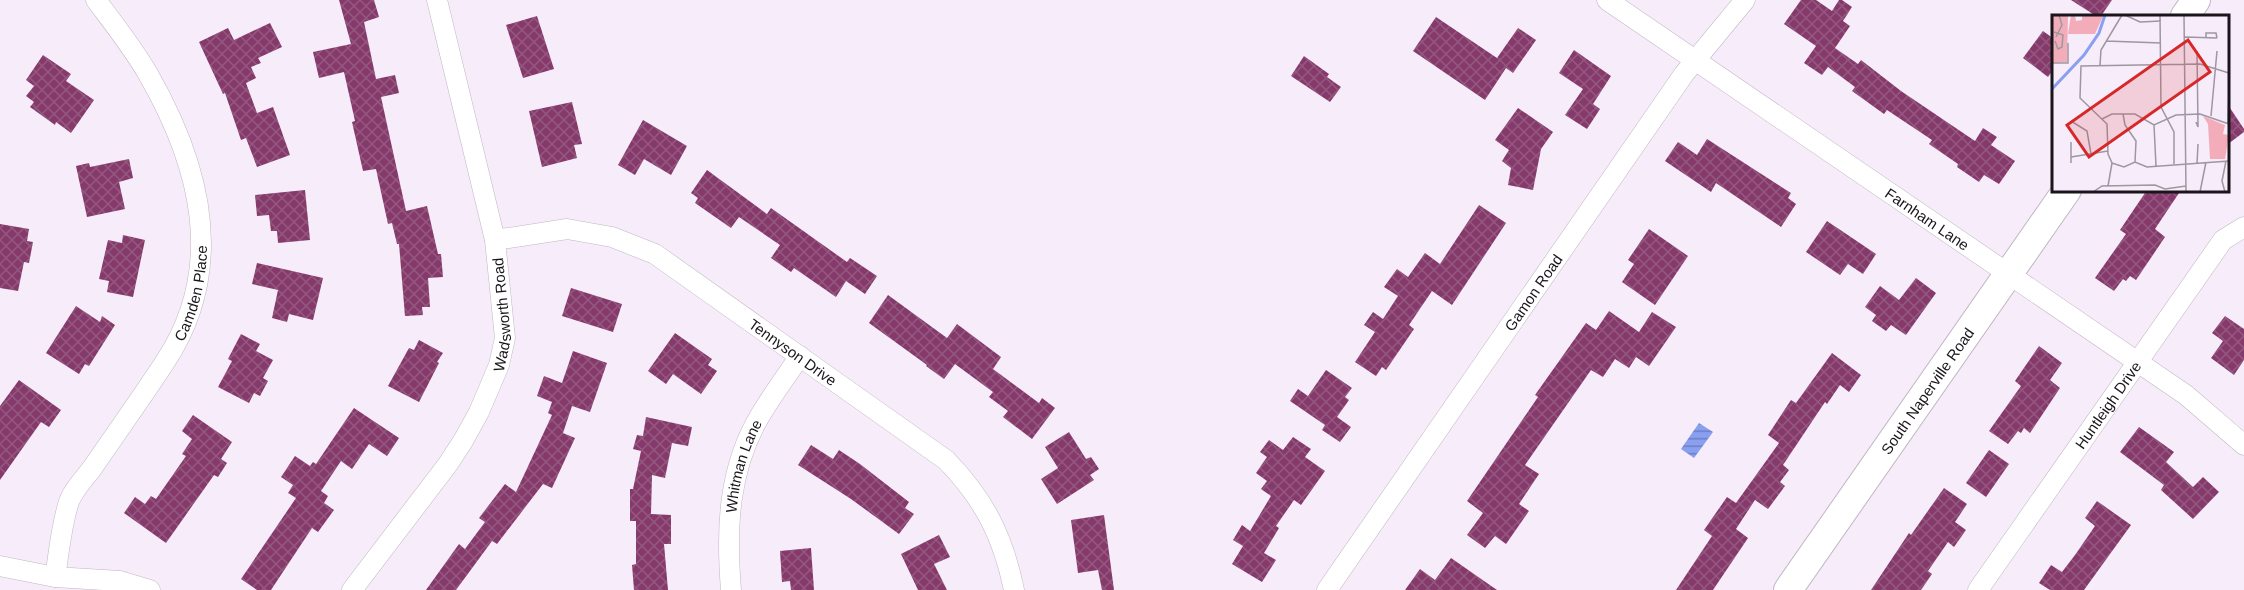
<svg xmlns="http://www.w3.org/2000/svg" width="2244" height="590" viewBox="0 0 2244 590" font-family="Helvetica,sans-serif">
<defs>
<pattern id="water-rules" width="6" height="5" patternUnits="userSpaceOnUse" patternTransform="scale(1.5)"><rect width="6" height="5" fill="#899ff0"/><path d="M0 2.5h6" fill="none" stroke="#6f80c2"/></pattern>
<pattern id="building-cross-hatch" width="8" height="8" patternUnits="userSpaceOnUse" patternTransform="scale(1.5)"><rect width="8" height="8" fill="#86396b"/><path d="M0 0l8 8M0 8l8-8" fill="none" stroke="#93597f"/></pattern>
</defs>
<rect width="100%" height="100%" fill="#f7ecfa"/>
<polygon fill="url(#water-rules)" points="1699,423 1713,432 1694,458 1681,449"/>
<g fill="url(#building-cross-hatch)">
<polygon points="339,0 374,0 379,17 364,22 376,79 395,75 399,93 381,97 406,211 427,206 438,254 441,254 443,277 428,278 430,307 422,307 423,315 405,316 399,244 397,244 392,223 388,224 376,169 363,171 352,122 355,121 344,72 319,78 313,52 351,44"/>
<polygon points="1801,0 1816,0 1832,11 1839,0 1842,0 1852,7 1843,21 1850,26 1835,48 1858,64 1861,60 1901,91 1975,141 1983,128 1997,137 1991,145 2015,161 1999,184 1984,175 1979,182 1957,167 1958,164 1929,144 1932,140 1887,110 1884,114 1852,91 1855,87 1828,67 1822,75 1804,63 1816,46 1784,24"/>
<polygon points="2071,0 2112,0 2101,16 2096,16"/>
<polygon points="537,16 554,69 523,78 506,25"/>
<polygon points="1436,17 1497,58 1518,28 1536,40 1513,73 1506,68 1485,100 1413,51"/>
<polygon points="270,23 282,47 258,58 261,63 251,67 256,78 246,83 257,113 273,107 290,155 257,167 246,138 241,140 225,93 223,94 199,42 228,28 234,40"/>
<polygon points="2043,31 2054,39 2054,69 2048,77 2023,58"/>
<polygon points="1574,50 1611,76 1593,104 1600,109 1587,129 1565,115 1583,89 1559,73"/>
<polygon points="43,55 71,74 66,81 94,100 71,133 56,122 55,125 30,107 34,102 26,96 34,86 26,80"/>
<polygon points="1304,56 1329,74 1327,77 1341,87 1330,102 1291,76"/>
<polygon points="572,102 582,144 574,145 577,158 542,167 529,111"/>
<polygon points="2228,105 2244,129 2244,132 2228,144"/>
<polygon points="1518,108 1553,132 1541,149 1533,190 1508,185 1511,168 1502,161 1509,150 1495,140"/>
<polygon points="643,120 687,146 671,175 644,159 635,175 618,165"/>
<polygon points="1707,139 1791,193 1788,198 1796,204 1781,227 1716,183 1711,192 1665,161 1678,142 1697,155"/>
<polygon points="129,159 133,178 119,182 125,209 87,217 76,166 89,163 90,167"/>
<polygon points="707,170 767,214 771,208 847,262 850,258 877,276 865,294 846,281 836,297 794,268 791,272 771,258 780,245 739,217 731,228 695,203 698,198 691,193"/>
<polygon points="305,190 310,240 278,243 277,231 271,231 269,215 257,216 255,195"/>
<polygon points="2147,190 2181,190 2155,229 2165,237 2136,280 2130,276 2126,281 2123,279 2114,291 2095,278 2126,234 2120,230"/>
<polygon points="1479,205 1506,223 1452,305 1432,291 1409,325 1414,329 1386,370 1382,367 1376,376 1355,362 1375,332 1364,325 1373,312 1383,319 1398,296 1384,287 1397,269 1408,277 1425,253 1440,264"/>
<polygon points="1827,221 1876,254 1863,274 1848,264 1840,275 1806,252"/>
<polygon points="0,224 29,229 27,241 33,242 29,263 24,262 18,291 0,288"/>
<polygon points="1649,229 1688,256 1655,305 1622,282 1634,264 1628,260"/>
<polygon points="123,235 145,240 133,297 107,292 109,281 99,279 108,240 122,243"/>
<polygon points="257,263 323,278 313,320 289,314 287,322 272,318 278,290 252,284"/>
<polygon points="1916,278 1936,293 1906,335 1891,325 1886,331 1872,321 1876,315 1865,307 1880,286 1899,300"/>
<polygon points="571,288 622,304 613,332 562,316"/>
<polygon points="888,295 947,338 957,324 1001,357 993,369 1039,403 1042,398 1055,408 1032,439 1003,417 1008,411 989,397 993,392 955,364 944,379 926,366 927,365 869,323"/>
<polygon points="76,306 100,322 102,316 115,325 89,366 85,364 79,374 46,353"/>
<polygon points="1609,311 1639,332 1652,312 1676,327 1649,366 1636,357 1629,368 1615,359 1603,377 1591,370 1525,465 1539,474 1519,504 1529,511 1506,544 1495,536 1485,548 1467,535 1483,513 1467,501 1538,397 1535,395 1586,323 1596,330"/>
<polygon points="2225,316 2244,329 2244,360 2234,375 2211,358 2223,341 2212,333"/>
<polygon points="675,333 712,359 708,365 717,371 701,394 673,374 666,384 648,371"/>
<polygon points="241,334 260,344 256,351 273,360 263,378 268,381 260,396 254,393 249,403 218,387 232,361 228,359"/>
<polygon points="419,340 443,353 437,362 439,363 419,402 388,386 409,348 414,350"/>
<polygon points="2039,346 2062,363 2050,380 2060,388 2030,433 2024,428 2021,433 2018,431 2008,444 1989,431 2021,386 2015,381"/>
<polygon points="573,351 607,363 590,412 572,406 563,433 575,438 552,488 543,484 497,544 492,541 456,590 426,590 459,544 465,549 485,522 479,518 505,484 516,492 552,415 548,413 552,402 537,396 544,376 562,383"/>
<polygon points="1832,353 1861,375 1849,392 1840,385 1827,404 1825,402 1783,465 1789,470 1780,482 1785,486 1768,509 1755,500 1736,529 1748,538 1713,590 1676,590 1712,536 1704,530 1727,497 1736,503 1779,443 1768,435 1791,400 1796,403"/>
<polygon points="1326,370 1352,388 1345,397 1349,400 1337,417 1351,427 1340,442 1322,430 1325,425 1290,401 1298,389 1308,396"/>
<polygon points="19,380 61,410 49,427 41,422 0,480 0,406"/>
<polygon points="354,408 399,438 387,456 369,444 352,469 341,461 321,491 328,496 324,503 334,510 318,532 312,528 271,590 257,590 241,579 296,498 288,493 293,485 281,477 295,456 310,466 313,462 316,464"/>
<polygon points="193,415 232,442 221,459 227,463 218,477 214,475 166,543 124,513 135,497 145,504 151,496 156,499 186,456 182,454 192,439 182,431"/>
<polygon points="646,417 692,427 688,446 672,443 665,478 652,475 651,514 671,515 671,544 664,544 668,590 634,590 632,565 636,564 636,521 630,521 630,489 633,489 641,451 633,449 637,435 643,436"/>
<polygon points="2139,427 2174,452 2166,462 2193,487 2203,477 2219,492 2193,519 2161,490 2164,485 2120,452"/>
<polygon points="1069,432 1086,459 1091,457 1099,469 1090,475 1094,480 1057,504 1041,479 1058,468 1045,447"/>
<polygon points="1293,437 1311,449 1305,457 1325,471 1301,505 1294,500 1276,526 1279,528 1264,553 1276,560 1262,582 1232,564 1243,546 1233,540 1242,525 1250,531 1271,496 1261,489 1267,481 1256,473 1267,457 1260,452 1269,440 1283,450"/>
<polygon points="811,445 833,459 839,450 860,464 909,502 905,508 914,514 899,534 851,499 798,465"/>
<polygon points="1989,450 2009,464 1986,497 1966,483"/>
<polygon points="1944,488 1967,504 1955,522 1966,530 1954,547 1948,542 1928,571 1932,574 1921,590 1871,590 1909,533 1911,535"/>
<polygon points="2097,501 2131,525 2084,590 2050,590 2039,583 2051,565 2062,572 2075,555 2095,526 2085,518"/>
<polygon points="1104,515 1114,590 1102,590 1098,570 1078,573 1071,520"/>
<polygon points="939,535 950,557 934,564 947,590 918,590 901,554"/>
<polygon points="811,548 814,590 791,590 790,581 782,582 780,551"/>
<polygon points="1451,558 1497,590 1405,590 1420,569 1435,580"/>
</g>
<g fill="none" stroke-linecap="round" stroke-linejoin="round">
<g stroke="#c1b6c3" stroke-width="21">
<g id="street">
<path id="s1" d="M1607,0l579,395 58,50"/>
<path id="s2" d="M495,240l72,-11 45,8 43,17 291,206c38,39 57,76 68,130"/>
<polyline points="0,566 55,577 120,581 150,590"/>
<path id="s3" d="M55,577c4,-24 6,-49 13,-72 3,-13 17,-27 25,-38 24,-35 49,-70 72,-105 62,-94 36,-196 -17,-288 -15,-26 -34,-50 -52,-74"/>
<path id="s4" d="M352,590l96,-126 15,-23 16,-29 20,-47 6,-27 -10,-98 -58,-240"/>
<path id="s5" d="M731,590c-5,-61 -3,-122 30,-176 12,-20 26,-39 39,-58"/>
<path id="s6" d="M1327,590l357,-516 61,-74"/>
<path id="s7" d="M1978,590l245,-350 21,-13"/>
</g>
</g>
<g stroke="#c1b6c3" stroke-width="30">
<g id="secondary">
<polyline points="2185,16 2196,0"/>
<path id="s8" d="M1788,590l279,-400"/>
</g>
</g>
<use href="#street" stroke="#fff" stroke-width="20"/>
<use href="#secondary" stroke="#fff" stroke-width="28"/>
</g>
<g text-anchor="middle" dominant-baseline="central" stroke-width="6" stroke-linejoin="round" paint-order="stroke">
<g font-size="15" fill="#19151a" stroke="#f7ecfa">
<text stroke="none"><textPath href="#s1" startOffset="388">Farnham Lane</textPath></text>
<text stroke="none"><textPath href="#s3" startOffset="321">Camden Place</textPath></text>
<text stroke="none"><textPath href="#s6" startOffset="362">Gamon Road</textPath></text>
<text stroke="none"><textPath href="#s4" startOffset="321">Wadsworth Road</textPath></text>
<text stroke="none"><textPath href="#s2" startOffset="334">Tennyson Drive</textPath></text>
<text stroke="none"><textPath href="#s8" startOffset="243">South Naperville Road</textPath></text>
<text stroke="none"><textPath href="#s7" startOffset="226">Huntleigh Drive</textPath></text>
<text stroke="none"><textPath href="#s5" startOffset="126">Whitman Lane</textPath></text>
</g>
</g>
<g transform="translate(2052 15)">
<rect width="177" height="177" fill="#f7ecfa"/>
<path d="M19,0h4l1,6 6,-1v-5l21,1 -8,18h-27z" fill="#f3adba"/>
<path d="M0,0h16l-1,47 -15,1z" fill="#f3adba"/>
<path d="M151,101l22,9 -2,9 6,1 -4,24h-15l-2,-35z" fill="#f3adba"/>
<path fill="none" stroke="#899ff0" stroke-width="3" d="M0,74l32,-34 15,-22 6,-18"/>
<path fill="none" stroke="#9e96a0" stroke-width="1.5" d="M73,0l15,7 21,-1M108,0l1,92 13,25v32M132,0l2,177M2,17l9,3 -1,12 -4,2 -3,-8M4,22l6,-12 -3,-10M133,22l32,1M154,23v-5h10l1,5M54,26l55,2M0,48h16v-20M48,50l1,-15 21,-35M71,99l2,11 11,16 -1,21M159,101l6,-65M50,104l10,-5h23l19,11 22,-10 24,-1 29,10M19,106l16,10 4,23M144,107l2,5 -1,-76M176,109l1,-34M102,110l2,41M19,127v21M19,142l37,-6M60,148l-4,-9 -1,-30 -27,-26 1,-32 119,-2 29,9M60,148l12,4 11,-5 12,5 82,-6M145,149l1,-20M56,171l4,-23M41,177l9,-6 53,-1 10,4 21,-3M148,177l6,-30M173,177l-3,-11 4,-20"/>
<path fill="#d62828" fill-opacity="0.15" stroke="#d62828" stroke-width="3" d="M136,25l22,32 -121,85 -22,-32z"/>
<rect width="177" height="177" fill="none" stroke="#19151a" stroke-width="3"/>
</g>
</svg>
